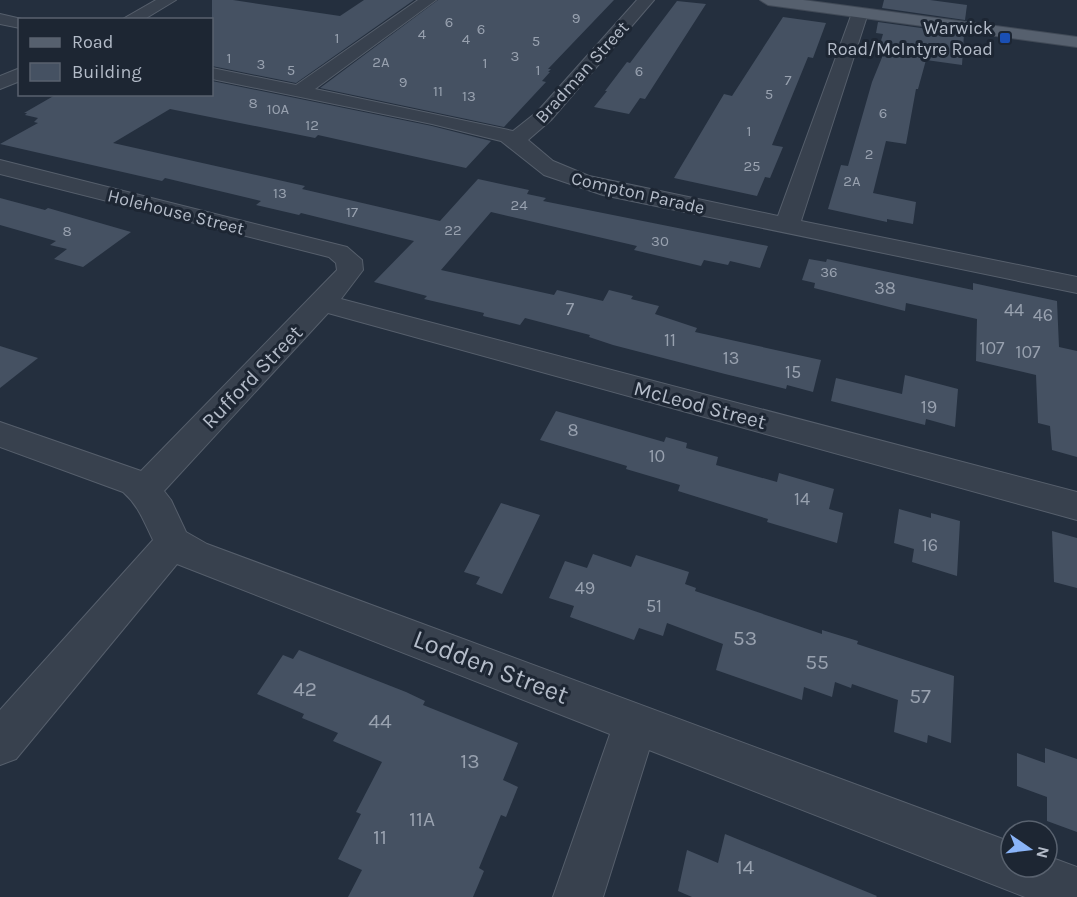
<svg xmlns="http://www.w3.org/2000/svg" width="1077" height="897" viewBox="0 0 1077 897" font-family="Karla,sans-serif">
<rect width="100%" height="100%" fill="#242f3e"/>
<g fill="#455162">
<polygon points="212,0 233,0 340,16 364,0 414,0 296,83 212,66"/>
<polygon points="438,0 614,0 548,69 551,69 548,72 550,72 542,81 546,82 504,127 320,88"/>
<polygon points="884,0 930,0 967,5 965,20 882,8"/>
<polygon points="677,1 706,4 645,99 640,98 629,114 594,107 607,91 605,91 627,62 630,63"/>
<polygon points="783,17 826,23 813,58 808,57 772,145 783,147 770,178 765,177 757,196 674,178 724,94 732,96"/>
<polygon points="878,22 964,34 962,65 926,60 918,89 916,89 906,144 886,141 873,193 916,202 913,224 887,219 887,222 828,209 841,165 848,166 872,82 883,55 877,54 883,34 876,33"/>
<polygon points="212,81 432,126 491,141 466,168 318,135 315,138 170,109 113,143 305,186 302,189 440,221 478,179 529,190 527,194 546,198 543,201 768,246 760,268 730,261 728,265 704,260 701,266 634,250 637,246 491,212 441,270 554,295 557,290 603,301 609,290 633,296 631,299 659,306 655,314 697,328 695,332 821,360 813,392 787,385 786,389 725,374 613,345 589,337 590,335 525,318 520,325 483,316 484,313 424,299 427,296 374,282 414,241 301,213 299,215 256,205 261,201 165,178 162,181 0,144 38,123 34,122 38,118 25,115 27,113 24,113 57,94 212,94"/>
<polygon points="0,198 45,210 48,208 131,232 83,267 54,259 67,249 50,245 56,241 0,225"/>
<polygon points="809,259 826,262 827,259 973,290 973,283 1057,301 1059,347 1077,351 1077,457 1052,450 1050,426 1038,423 1036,375 976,361 977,319 906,303 905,311 814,288 815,283 802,280"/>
<polygon points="0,346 38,358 0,388"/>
<polygon points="905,375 958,389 955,427 926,419 925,425 831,401 836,378 902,394"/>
<polygon points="556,411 664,442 666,437 687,443 686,448 718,457 716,465 777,482 779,473 834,489 829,509 843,513 837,543 767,522 768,519 678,491 680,485 626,469 627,466 540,440"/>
<polygon points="501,503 540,515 502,594 476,584 480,577 464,572"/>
<polygon points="899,509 931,518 931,513 960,521 957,576 912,562 914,549 894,543"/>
<polygon points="1052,531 1077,538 1077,588 1054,582"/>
<polygon points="593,554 631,567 636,555 689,572 685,584 696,588 695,591 822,634 822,630 858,641 857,644 954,676 951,743 928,735 927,743 894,732 898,700 852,684 851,688 835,682 832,697 804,687 802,700 716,670 723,644 667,623 663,636 639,628 634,640 570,617 574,606 549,598 565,561 587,568"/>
<polygon points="299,650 406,692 425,701 423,705 518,743 503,780 518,787 506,817 501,815 479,868 484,871 473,897 348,897 362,870 338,859 361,814 356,812 382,762 333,741 338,733 302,718 304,714 257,694 283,655 293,659"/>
<polygon points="1045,748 1077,759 1077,832 1047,821 1047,797 1017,786 1017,753 1045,763"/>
<polygon points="725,834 877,896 876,897 692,897 678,891 687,850 718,863"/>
</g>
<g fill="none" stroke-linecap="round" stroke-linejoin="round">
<g stroke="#565f6c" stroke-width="2">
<g id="minor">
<polygon points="156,0 176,0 143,20 121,20"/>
<polygon points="418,0 436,0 315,89 513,131 537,112 637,0 654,0 551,120 528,140 553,161 589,176 778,216 852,13 860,8 866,10 868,13 801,221 1077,277 1077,293 603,195 544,175 501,141 432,124 212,79 212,68 296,85"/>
<polygon points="0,14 26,20 20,20 20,28 0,24"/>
<polygon points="20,68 20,81 0,89 0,76"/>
<path d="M0,160l347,87 15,13 1,10 -22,29 736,193v28l-749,-207 -164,178 7,9 15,32 21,12 804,298v25h36v-11l30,11v30h-52l-376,-147 -46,147h-50l57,-163 -433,-170 -161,195 -16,6v-55l153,-170c-9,-18 -14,-34 -30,-48l-123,-45v-25l141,49 196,-201 -1,-7 -7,-6 -329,-83z"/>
</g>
</g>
<g stroke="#414a57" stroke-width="2">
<polygon id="major" points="760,0 803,0 1077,37 1077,47 768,5"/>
</g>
<use href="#minor" fill="#38414e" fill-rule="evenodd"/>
<use href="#major" fill="#56606e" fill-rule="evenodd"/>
</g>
<rect fill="#1a4fb4" stroke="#1d2633" stroke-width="2" x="999" y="32" width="12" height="12" rx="3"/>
<g text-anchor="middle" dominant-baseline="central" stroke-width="6" stroke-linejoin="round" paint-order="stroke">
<g font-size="15" fill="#98a1af">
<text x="576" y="18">9</text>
<text x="449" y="22">6</text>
<text x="481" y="29">6</text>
<text x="422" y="34">4</text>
<text x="337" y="38">1</text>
<text x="466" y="39">4</text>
<text x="536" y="41">5</text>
<text x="515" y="56">3</text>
<text x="229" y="58">1</text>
<text x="381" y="62">2A</text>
<text x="485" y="63">1</text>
<text x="261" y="64">3</text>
<text x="291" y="70">5</text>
<text x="538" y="70">1</text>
<text x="639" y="71">6</text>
<text x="788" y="80">7</text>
<text x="403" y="82">9</text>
<text x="438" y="91">11</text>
<text x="769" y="94">5</text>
<text x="469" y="96">13</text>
<text x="253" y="103">8</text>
<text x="278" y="109">10A</text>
<text x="883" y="113">6</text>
<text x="312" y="125">12</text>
<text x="749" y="131">1</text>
<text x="869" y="154">2</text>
<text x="752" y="166">25</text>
<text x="852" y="181">2A</text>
<text x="280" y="193">13</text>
<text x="519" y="205">24</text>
<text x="352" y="212">17</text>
<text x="453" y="230">22</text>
<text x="67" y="231">8</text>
<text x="660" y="241">30</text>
<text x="829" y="272">36</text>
</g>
<g font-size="18" fill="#b4bcc9" stroke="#1d2633" text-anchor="end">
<text x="993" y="28">Warwick<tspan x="993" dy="21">Road/McIntyre Road</tspan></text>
</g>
<g font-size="18" fill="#b4bcc9" stroke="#1d2633">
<text transform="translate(582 72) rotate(-48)">Bradman Street</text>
<text transform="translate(638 193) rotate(13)">Compton Parade</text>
<text transform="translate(176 212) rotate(14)">Holehouse Street</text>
</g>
<g font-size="18" fill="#98a1af">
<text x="885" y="288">38</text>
<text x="570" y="309">7</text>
<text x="1014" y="310">44</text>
<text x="1043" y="315">46</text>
<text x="670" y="340">11</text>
<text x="992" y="348">107</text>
<text x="1028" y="352">107</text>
<text x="731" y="358">13</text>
<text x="793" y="372">15</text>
<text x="929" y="407">19</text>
<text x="573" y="430">8</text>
<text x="657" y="456">10</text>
<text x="802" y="499">14</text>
<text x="930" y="545">16</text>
<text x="585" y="588">49</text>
<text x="654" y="606">51</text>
</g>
<g font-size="21" fill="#b4bcc9" stroke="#1d2633">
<text transform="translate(252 377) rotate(-46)">Rufford Street</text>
<text transform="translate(700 405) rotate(15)">McLeod Street</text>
</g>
<g font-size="21" fill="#98a1af">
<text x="745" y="638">53</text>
<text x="817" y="662">55</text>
<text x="305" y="689">42</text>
<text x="920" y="696">57</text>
<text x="380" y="721">44</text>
<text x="470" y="761">13</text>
<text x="422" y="819">11A</text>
<text x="380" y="837">11</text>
<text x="745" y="867">14</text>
</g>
<g font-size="26" fill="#b4bcc9" stroke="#1d2633">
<text transform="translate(491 667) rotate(21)">Lodden Street</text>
</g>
</g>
<rect x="18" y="18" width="195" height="78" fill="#1d2633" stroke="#59626f" stroke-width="1.5"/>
<rect x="30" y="38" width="30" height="9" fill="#56606e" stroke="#59626f" stroke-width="1.5"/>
<text x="72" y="48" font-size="18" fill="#b4bcc9">Road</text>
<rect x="30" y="63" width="30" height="18" fill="#455162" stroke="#59626f" stroke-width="1.5"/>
<text x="72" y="78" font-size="18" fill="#b4bcc9">Building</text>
<g transform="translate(1029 849) rotate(104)"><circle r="28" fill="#1d2633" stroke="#59626f" stroke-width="1.5"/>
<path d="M0-4.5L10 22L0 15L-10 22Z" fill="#8ab4f8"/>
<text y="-9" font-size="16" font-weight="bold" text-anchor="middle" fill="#b4bcc9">N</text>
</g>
</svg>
